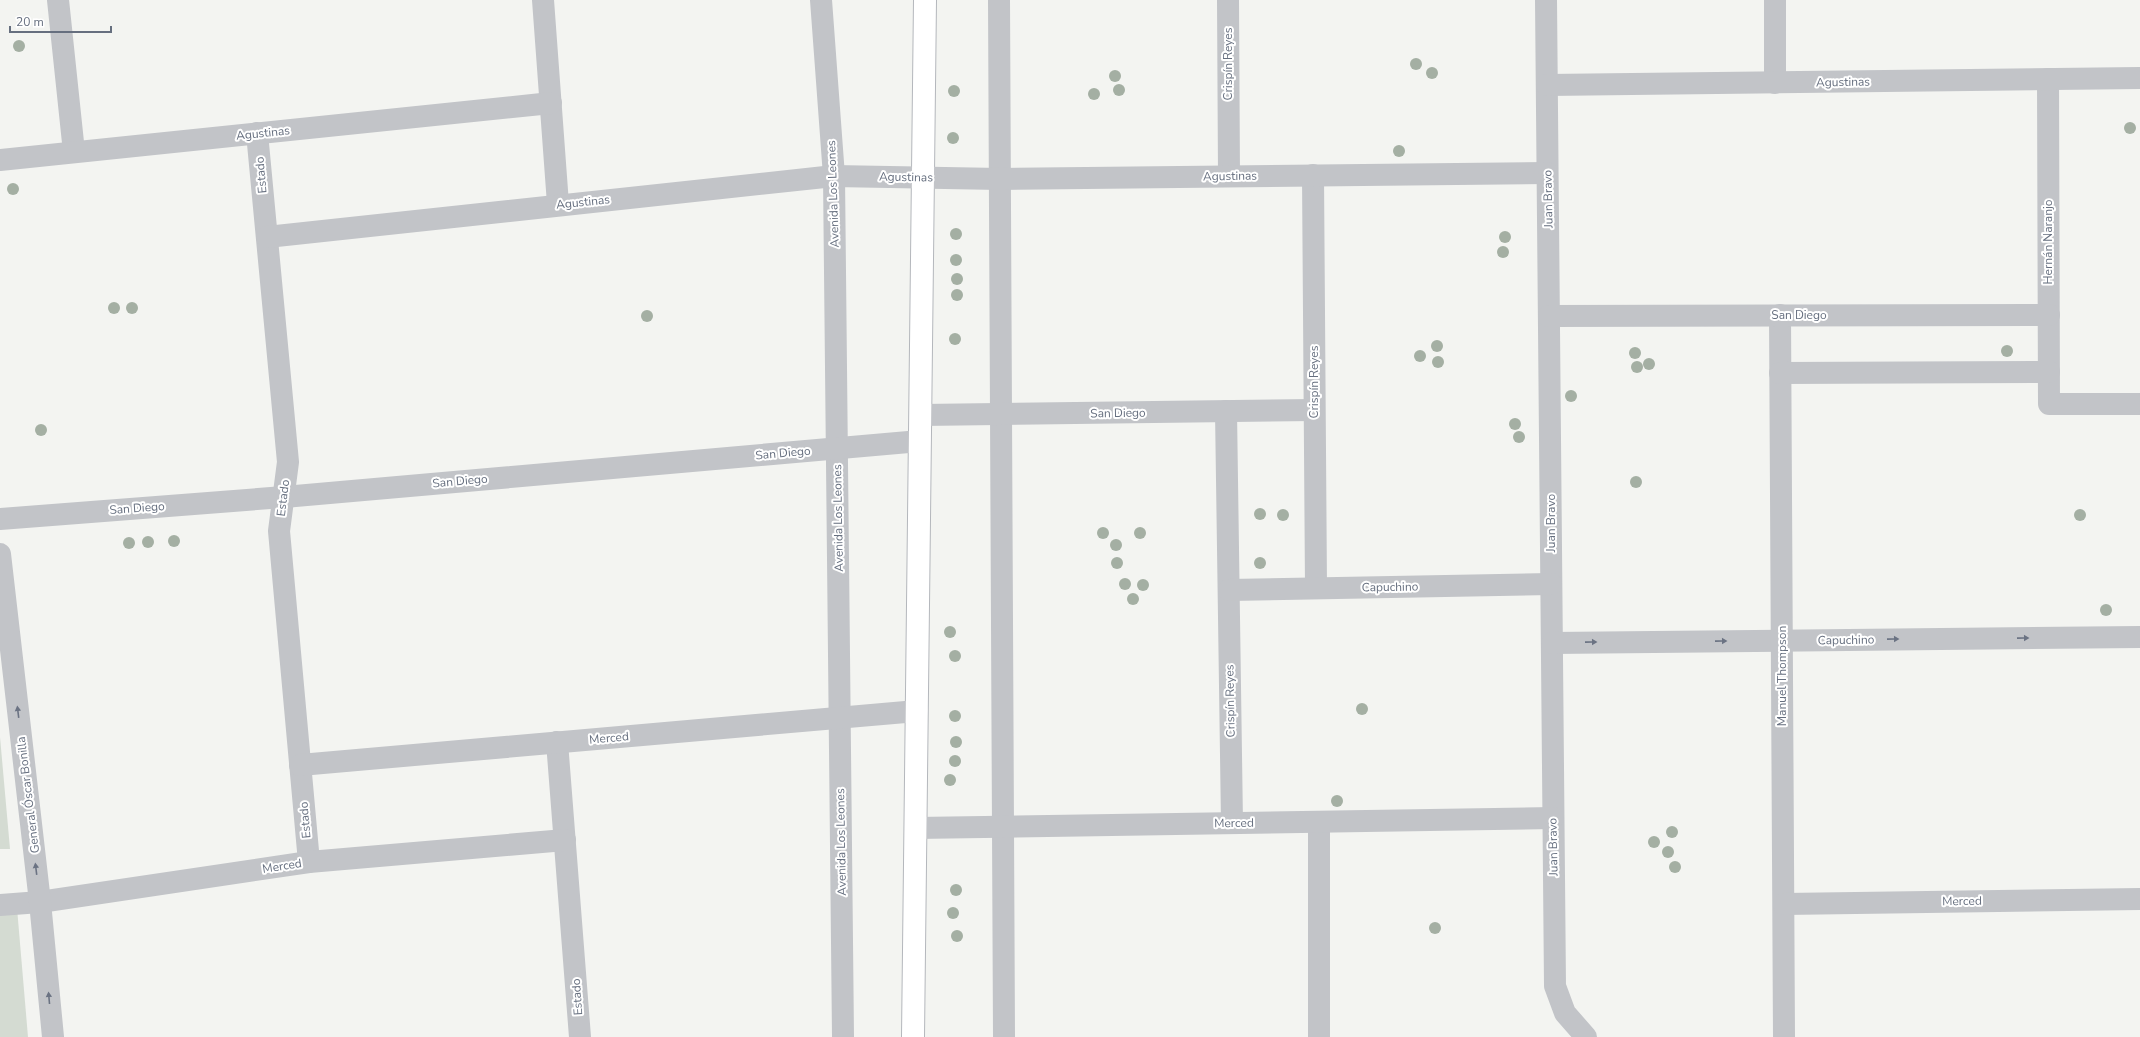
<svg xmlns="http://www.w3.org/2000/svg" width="2140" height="1037" viewBox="0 0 2140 1037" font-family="'Nunito Sans',sans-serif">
<rect width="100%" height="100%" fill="#f3f4f1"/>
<g fill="#d4dbd2">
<polygon points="0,737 10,849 0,849"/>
<polygon points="17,908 28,1037 0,1037 0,910"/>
</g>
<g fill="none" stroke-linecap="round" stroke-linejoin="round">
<g stroke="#b4b7bc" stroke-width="24">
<polyline id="secondary" points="913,1037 925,0"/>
</g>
<g stroke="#c2c4c8" stroke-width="22">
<polyline points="58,0 74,152"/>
<polyline points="543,0 558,204"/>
<polyline points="821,0 834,176 843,1037"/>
<polyline points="999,0 1004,1037"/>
<polyline points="1228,0 1229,176"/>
<polyline points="1546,0 1555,986 1565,1013 1586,1037"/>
<polyline points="1775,0 1775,83"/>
<polyline points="2048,79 2049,404 2140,404"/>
<polyline points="1547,85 2140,78"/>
<polyline points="257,133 288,462 279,531 309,862"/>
<polyline points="0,160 551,103"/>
<polyline points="1313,175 1316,588"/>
<polyline points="267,237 834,176 1000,179 1547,173"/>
<polyline points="1780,315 1784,1037"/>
<polyline points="1549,316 2049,315"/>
<polyline points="1780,373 2049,372"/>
<polyline points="1226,411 1232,823"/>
<polyline points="921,415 1314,410"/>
<polyline points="0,519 284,497 920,441"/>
<polyline points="1229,590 1551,584"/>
<polyline points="1552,643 2140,637"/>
<polyline points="557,742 580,1037"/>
<polyline points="300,765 917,711"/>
<polyline points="1319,822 1319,1037"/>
<polyline points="916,828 1553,818"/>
<polyline points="1784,904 2140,899"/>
<polyline points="0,905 40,902 309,862 565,840"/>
</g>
<polyline stroke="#c2c4c8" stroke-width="22" points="0,554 40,902 53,1037"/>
<use href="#secondary" stroke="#fff" stroke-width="22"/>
</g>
<g fill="#a4afa3">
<circle cx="19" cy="46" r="6"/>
<circle cx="1416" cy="64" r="6"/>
<circle cx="1432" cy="73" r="6"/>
<circle cx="1115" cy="76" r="6"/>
<circle cx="1119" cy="90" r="6"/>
<circle cx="954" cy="91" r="6"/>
<circle cx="1094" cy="94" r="6"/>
<circle cx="2130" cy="128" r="6"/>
<circle cx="953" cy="138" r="6"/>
<circle cx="1399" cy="151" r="6"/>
<circle cx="13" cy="189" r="6"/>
<circle cx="956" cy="234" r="6"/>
<circle cx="1505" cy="237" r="6"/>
<circle cx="1503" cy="252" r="6"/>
<circle cx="956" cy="260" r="6"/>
<circle cx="957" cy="279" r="6"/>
<circle cx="957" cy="295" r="6"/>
<circle cx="114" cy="308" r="6"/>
<circle cx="132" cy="308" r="6"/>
<circle cx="647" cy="316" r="6"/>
<circle cx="955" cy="339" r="6"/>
<circle cx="1437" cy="346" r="6"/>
<circle cx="2007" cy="351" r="6"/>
<circle cx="1635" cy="353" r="6"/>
<circle cx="1420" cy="356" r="6"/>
<circle cx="1438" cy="362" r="6"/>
<circle cx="1649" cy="364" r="6"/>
<circle cx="1637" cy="367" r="6"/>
<circle cx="1571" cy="396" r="6"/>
<circle cx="1515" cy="424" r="6"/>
<circle cx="41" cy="430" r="6"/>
<circle cx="1519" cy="437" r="6"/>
<circle cx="1636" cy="482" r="6"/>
<circle cx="1260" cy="514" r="6"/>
<circle cx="1283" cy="515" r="6"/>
<circle cx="2080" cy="515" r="6"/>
<circle cx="1103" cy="533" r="6"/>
<circle cx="1140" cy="533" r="6"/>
<circle cx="174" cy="541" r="6"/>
<circle cx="148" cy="542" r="6"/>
<circle cx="129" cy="543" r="6"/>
<circle cx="1116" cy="545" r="6"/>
<circle cx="1117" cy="563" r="6"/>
<circle cx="1260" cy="563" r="6"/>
<circle cx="1125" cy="584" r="6"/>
<circle cx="1143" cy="585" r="6"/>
<circle cx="1133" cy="599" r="6"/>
<circle cx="2106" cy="610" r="6"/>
<circle cx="950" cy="632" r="6"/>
<circle cx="955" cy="656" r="6"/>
<circle cx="1362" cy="709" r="6"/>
<circle cx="955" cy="716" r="6"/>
<circle cx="956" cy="742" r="6"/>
<circle cx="955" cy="761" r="6"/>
<circle cx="950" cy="780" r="6"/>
<circle cx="1337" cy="801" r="6"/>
<circle cx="1672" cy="832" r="6"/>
<circle cx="1654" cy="842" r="6"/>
<circle cx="1668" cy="852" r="6"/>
<circle cx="1675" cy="867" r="6"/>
<circle cx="956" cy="890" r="6"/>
<circle cx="953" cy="913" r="6"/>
<circle cx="1435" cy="928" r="6"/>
<circle cx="957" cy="936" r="6"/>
</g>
<defs><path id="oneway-solid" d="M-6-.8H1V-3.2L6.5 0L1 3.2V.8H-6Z"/></defs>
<g fill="#6b7383">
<use href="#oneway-solid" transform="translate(2023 638) rotate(-1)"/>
<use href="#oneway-solid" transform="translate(1893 639) rotate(-1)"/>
<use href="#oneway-solid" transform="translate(1721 641) rotate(-1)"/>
<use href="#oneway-solid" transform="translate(1591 642) rotate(-1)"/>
<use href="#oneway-solid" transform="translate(18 712) rotate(-97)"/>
<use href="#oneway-solid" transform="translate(36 869) rotate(-97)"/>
<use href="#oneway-solid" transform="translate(49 998) rotate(-95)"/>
</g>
<g text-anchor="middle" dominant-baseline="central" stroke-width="4" stroke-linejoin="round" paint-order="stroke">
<g font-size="12" fill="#666f7f" stroke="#fff">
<text transform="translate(1228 64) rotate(-90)">Crispín Reyes</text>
<text transform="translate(1843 82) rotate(-1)">Agustinas</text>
<text transform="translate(263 133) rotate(-6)">Agustinas</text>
<text transform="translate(261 175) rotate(-95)">Estado</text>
<text transform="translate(1230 176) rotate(-1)">Agustinas</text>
<text transform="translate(906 177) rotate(1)">Agustinas</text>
<text transform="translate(833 194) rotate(-92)">Avenida Los Leones</text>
<text transform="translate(1548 199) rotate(-91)">Juan Bravo</text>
<text transform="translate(583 202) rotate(-6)">Agustinas</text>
<text transform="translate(2048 242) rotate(-90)">Hernán Naranjo</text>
<text x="1799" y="315">San Diego</text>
<text transform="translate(1314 382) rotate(-90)">Crispín Reyes</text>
<text transform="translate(1118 413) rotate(-1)">San Diego</text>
<text transform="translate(783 453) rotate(-5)">San Diego</text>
<text transform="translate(460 481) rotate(-5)">San Diego</text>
<text transform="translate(283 498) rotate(-83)">Estado</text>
<text transform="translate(137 508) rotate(-4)">San Diego</text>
<text transform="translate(838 518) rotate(-91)">Avenida Los Leones</text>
<text transform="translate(1551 523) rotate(-90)">Juan Bravo</text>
<text transform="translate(1390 587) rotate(-1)">Capuchino</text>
<text transform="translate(1846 640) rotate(-1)">Capuchino</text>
<text transform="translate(1782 676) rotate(-90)">Manuel Thompson</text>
<text transform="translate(1230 701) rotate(-91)">Crispín Reyes</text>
<text transform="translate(609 738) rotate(-5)">Merced</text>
<text transform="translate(28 795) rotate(-97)">General Óscar Bonilla</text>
<text transform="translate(305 820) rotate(-95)">Estado</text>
<text transform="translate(1234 823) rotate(-1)">Merced</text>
<text transform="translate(841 842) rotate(-91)">Avenida Los Leones</text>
<text transform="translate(1553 847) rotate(-91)">Juan Bravo</text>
<text transform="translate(282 866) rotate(-9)">Merced</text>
<text transform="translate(1962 901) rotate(-1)">Merced</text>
<text transform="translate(577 997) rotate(-94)">Estado</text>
</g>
</g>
<path d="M10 26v6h101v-6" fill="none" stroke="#666f7f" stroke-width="2"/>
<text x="16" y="26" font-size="12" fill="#666f7f" stroke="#ffffff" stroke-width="3" paint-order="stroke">20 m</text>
</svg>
